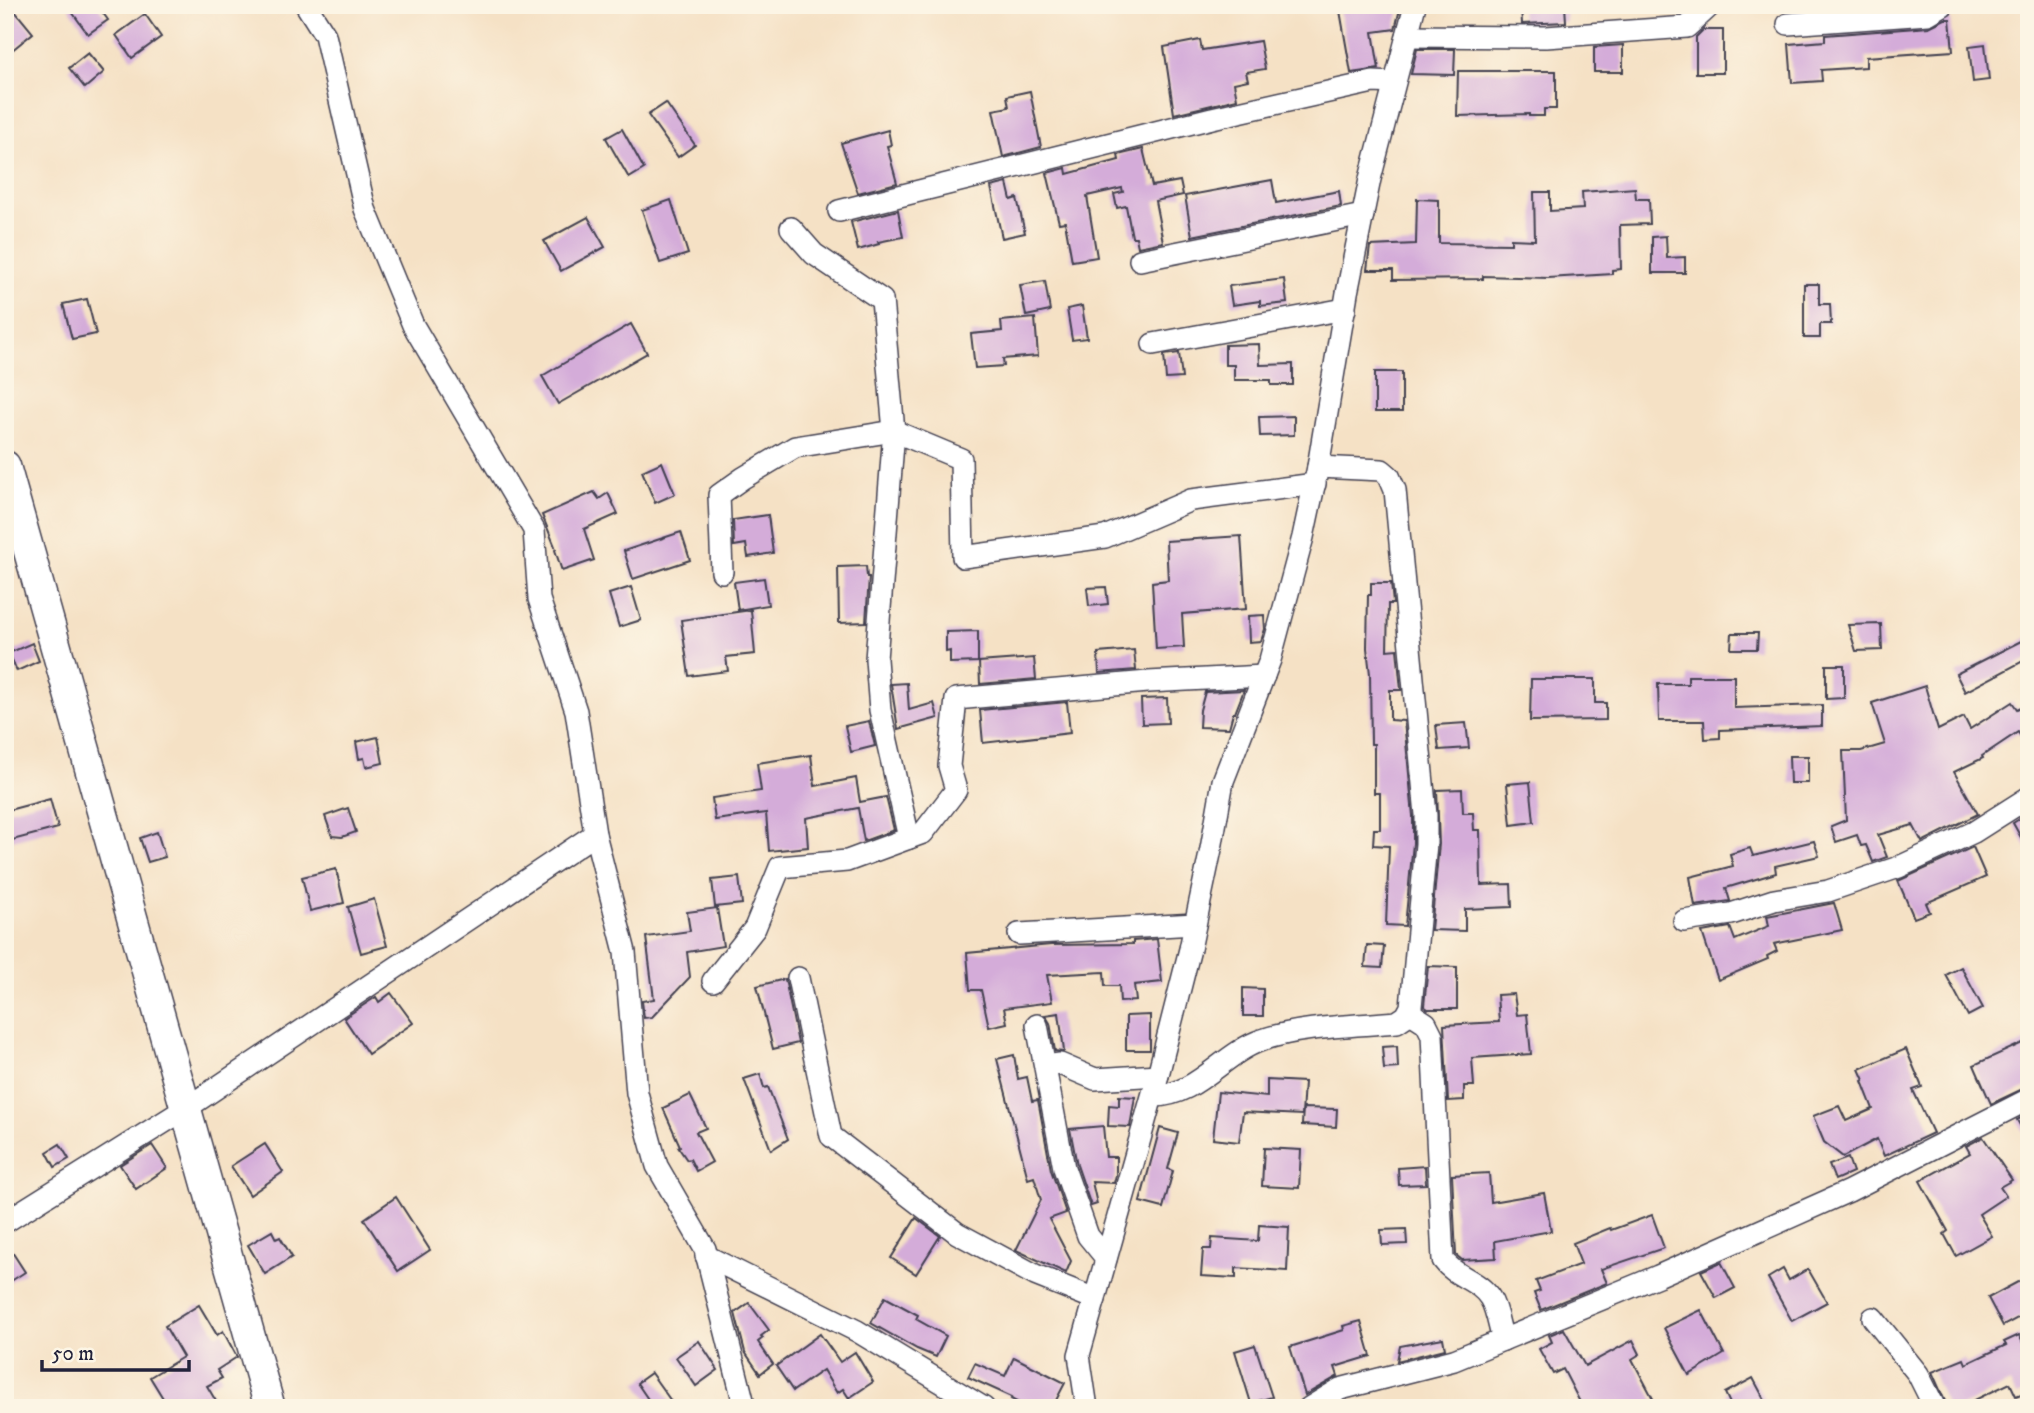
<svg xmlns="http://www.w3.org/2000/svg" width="2034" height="1413" viewBox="0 0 2034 1413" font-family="'IM FELL DW Pica',serif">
<rect width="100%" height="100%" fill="#fcf5e5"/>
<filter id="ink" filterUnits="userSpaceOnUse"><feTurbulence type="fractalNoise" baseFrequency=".0143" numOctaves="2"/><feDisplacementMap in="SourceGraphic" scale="14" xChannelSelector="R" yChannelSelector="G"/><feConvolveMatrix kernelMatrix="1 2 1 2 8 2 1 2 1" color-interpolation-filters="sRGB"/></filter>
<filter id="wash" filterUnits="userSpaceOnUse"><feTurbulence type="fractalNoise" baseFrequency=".00686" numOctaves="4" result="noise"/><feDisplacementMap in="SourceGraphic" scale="28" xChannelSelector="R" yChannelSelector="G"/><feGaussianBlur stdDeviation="1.57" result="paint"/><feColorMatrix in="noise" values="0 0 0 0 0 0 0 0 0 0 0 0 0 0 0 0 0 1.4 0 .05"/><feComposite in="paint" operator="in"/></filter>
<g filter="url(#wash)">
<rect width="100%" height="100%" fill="#f5e1c5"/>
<g id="blocks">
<g fill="#d4acd9">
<polygon points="5,5 10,5 33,33 5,56"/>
<polygon points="67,5 97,5 108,20 88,34"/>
<polygon points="1339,5 1401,5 1395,29 1373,32 1379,69 1351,73"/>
<polygon points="1521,5 1565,5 1566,22 1522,24"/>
<polygon points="145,14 161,37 132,58 116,35"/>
<polygon points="1945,19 1950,19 1953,51 1866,57 1866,67 1821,70 1822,81 1792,83 1789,44 1825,41 1825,35 1929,27"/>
<polygon points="1703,30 1723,30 1723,73 1696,73 1696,37"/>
<polygon points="1200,40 1202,50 1260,41 1265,69 1246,72 1248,80 1234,83 1237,99 1174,114 1164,47"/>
<polygon points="1985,44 1989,80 1973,82 1969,46"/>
<polygon points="1623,45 1623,72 1594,72 1594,47"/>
<polygon points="1417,49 1455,49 1454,75 1411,74"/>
<polygon points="88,53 104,72 85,88 69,68"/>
<polygon points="1458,71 1556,71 1556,109 1544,109 1544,116 1529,116 1529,114 1457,116"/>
<polygon points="1030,91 1041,147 1003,157 993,110 1009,107 1007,96"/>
<polygon points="666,103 695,145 678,157 648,115"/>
<polygon points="622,129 644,169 629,178 606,138"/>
<polygon points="888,130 891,145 887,146 897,183 858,193 841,143"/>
<polygon points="1143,149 1152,186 1180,181 1183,195 1155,201 1163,242 1138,247 1136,237 1132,237 1126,206 1117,208 1114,194 1123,192 1122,188 1087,196 1097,257 1072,261 1065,222 1059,223 1047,173 1066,168 1067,174 1119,160 1118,155"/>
<polygon points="1272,180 1276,203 1339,191 1341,206 1192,236 1185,196"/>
<polygon points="1007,183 1011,200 1017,198 1025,233 1002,238 991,187"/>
<polygon points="1635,188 1636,199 1649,199 1650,224 1620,225 1621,269 1612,270 1612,274 1548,278 1483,276 1483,279 1393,280 1393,270 1367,270 1370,246 1416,244 1417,199 1439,200 1439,243 1511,244 1511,239 1535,240 1534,192 1550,192 1550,211 1583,209 1582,192"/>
<polygon points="671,200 688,254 660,263 642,210"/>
<polygon points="898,210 903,237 878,242 879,244 858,250 851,222"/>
<polygon points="588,217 605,247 561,271 544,241"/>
<polygon points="1666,236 1667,258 1685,257 1685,273 1652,273 1652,237"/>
<polygon points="1284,279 1287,303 1260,306 1260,301 1232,305 1229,286"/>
<polygon points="1045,281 1050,311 1026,316 1020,285"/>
<polygon points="1804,284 1819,284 1819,304 1830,304 1831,324 1820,324 1820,338 1804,338"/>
<polygon points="87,299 96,334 72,339 63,304"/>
<polygon points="1082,306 1087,338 1072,340 1067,309"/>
<polygon points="1035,318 1038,356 1003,359 1004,366 975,368 971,334 1002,331 1001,321"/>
<polygon points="631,324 647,353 558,404 542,376"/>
<polygon points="1259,344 1260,365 1293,364 1293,385 1271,385 1271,380 1234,380 1234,365 1225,365 1225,345"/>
<polygon points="1179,353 1182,378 1166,379 1164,355"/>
<rect x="1375" y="372" width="27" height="40"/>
<polygon points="1294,416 1294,435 1260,436 1259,417"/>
<polygon points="662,462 675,494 655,503 642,471"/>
<polygon points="594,492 599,499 608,493 618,514 584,529 594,560 562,571 555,550 556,549 542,515"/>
<polygon points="768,515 773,553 748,557 746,544 734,546 733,520"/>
<polygon points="681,532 690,560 633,579 624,551"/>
<polygon points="1241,536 1246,609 1182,614 1184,647 1156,649 1152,582 1168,580 1166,541"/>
<polygon points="866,566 867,577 869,577 866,622 839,623 838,567"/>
<polygon points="764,578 768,605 738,610 734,582"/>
<polygon points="1371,583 1391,583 1393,604 1388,604 1387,650 1397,649 1401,690 1390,690 1390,720 1404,721 1413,816 1413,843 1405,926 1386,925 1389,846 1373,845 1374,829 1380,829 1380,793 1374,793 1374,744 1371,744 1370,674 1367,648 1368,595 1371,595"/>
<polygon points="631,587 641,620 619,627 609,594"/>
<polygon points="1106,587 1108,604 1089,606 1087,588"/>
<polygon points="751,610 755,654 726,657 728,671 689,676 681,620"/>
<polygon points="1264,615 1265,629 1261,641 1249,642 1248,616"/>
<polygon points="1881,624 1882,650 1856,651 1848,625"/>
<polygon points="978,631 978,662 950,663 950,651 946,652 946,632"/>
<polygon points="1732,633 1758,633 1757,649 1731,649"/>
<polygon points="2029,637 2029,658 1965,692 1956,674"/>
<polygon points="32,643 39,661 17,671 9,653"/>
<polygon points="1134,650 1136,670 1099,673 1098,653"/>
<polygon points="1034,658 1036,679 980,684 979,662"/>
<polygon points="1826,665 1844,665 1844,698 1826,699"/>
<polygon points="1688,676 1734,676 1734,708 1822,705 1822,726 1720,730 1720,738 1705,739 1704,721 1659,721 1658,684 1688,684"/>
<polygon points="1531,679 1595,679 1595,703 1606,703 1606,720 1530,721"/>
<polygon points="907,683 909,710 934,703 938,718 898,729 891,684"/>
<polygon points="1925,686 1938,730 1964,717 1970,729 2012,702 2017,709 2029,703 2029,750 2018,732 1982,756 1983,758 1954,772 1978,814 1922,842 1913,825 1878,835 1887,857 1873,862 1866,845 1861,846 1857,835 1836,842 1831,826 1846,820 1843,751 1861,751 1885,744 1872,703"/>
<polygon points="1244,690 1235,713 1233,713 1229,728 1199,727 1200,710 1205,692"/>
<polygon points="1167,698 1168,723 1142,724 1141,699"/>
<polygon points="1067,702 1070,733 983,743 980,710"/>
<polygon points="869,721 875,746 851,752 845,726"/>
<polygon points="1466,723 1469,748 1439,750 1436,725"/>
<polygon points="378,737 383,763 366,767 364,758 359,759 356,742"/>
<polygon points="811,755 815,786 856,778 860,802 886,797 894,830 864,841 858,808 806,818 808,847 769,851 766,813 715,820 712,798 761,791 757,763"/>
<polygon points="1789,756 1808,756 1808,783 1790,783"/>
<polygon points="1530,782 1534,822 1511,825 1507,784"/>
<polygon points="1462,789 1463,813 1473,813 1474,830 1480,830 1481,885 1511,884 1512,907 1465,909 1465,931 1431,930 1439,844 1437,790"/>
<polygon points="50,799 58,828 5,842 5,811"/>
<polygon points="348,808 356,832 342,837 332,836 325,816"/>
<polygon points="2029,813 2029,852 2013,823"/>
<polygon points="157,832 165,857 148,862 140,838"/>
<polygon points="1814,841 1819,856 1775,866 1776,873 1726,888 1730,901 1695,906 1690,877 1733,866 1730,854 1750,848 1753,856"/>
<polygon points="1973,847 1986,877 1926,903 1930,912 1914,918 1898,881"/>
<polygon points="336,869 344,903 310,911 302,877"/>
<polygon points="739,877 742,904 715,907 712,880"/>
<polygon points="374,899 387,946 361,953 348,907"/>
<polygon points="1834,903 1842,930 1774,944 1777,951 1767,956 1768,959 1718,980 1702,932 1730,927 1735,940 1769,926 1767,916"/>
<polygon points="717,908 723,946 687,952 690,977 652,1017 644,1018 642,1001 654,999 646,937 690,931 687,912"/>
<polygon points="1157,939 1162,982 1134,985 1136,1001 1120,1002 1119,986 1105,986 1104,972 1047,975 1052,1002 1004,1008 1007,1023 989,1027 981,990 970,990 967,953 1051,945 1133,944 1133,941"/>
<polygon points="1367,945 1384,946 1382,968 1365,967"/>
<polygon points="1428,966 1457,967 1457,1009 1428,1009 1424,1006"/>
<polygon points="1961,967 1983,1008 1968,1016 1946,975"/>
<polygon points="785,979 798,1043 773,1049 757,986"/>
<polygon points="1243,988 1263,989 1263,1016 1243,1016"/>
<polygon points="391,993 413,1023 368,1054 344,1018 376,997 379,1002"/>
<polygon points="1514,994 1517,1015 1527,1014 1531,1054 1472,1058 1474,1086 1464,1086 1464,1100 1448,1101 1444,1025 1499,1022 1497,995"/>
<polygon points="1059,1013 1064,1051 1063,1052 1055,1051 1050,1023 1045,1015"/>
<polygon points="1150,1015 1150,1050 1126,1050 1126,1016"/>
<polygon points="2029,1040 2029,1086 1991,1104 1974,1065"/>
<polygon points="1397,1046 1398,1068 1384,1069 1382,1047"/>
<polygon points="1906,1049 1922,1087 1913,1090 1933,1133 1884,1156 1877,1139 1843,1157 1824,1142 1813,1116 1839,1106 1846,1121 1873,1109 1862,1081 1864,1080 1859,1069"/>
<polygon points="1014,1055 1018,1079 1027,1077 1032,1101 1038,1100 1051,1170 1066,1213 1049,1219 1071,1261 1066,1273 1016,1250 1041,1200 1034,1177 1028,1179 997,1059"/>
<polygon points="760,1074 764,1088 768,1087 788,1139 771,1150 744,1079"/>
<polygon points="1267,1080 1304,1082 1302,1115 1243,1112 1239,1142 1213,1139 1218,1092 1267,1097"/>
<polygon points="690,1095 706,1128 696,1132 712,1162 696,1171 690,1159 687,1160 678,1147 680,1146 663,1108"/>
<polygon points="1119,1096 1135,1097 1130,1127 1108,1126 1109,1105 1119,1106"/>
<polygon points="1303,1108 1337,1109 1336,1127 1302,1125"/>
<polygon points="2029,1114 2029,1141 2017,1120"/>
<polygon points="1103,1126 1106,1157 1116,1157 1116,1175 1114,1183 1092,1182 1097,1204 1091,1206 1077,1165 1070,1129"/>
<polygon points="1160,1128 1178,1133 1168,1169 1173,1171 1163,1208 1140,1202"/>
<polygon points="1983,1137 2012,1180 2000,1187 2006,1196 1979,1214 1992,1236 1956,1256 1944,1234 1948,1231 1920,1181 1970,1153 1966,1146"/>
<polygon points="60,1144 69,1159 55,1167 47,1152"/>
<polygon points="265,1144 283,1172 250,1195 231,1166"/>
<polygon points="152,1145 167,1168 136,1189 120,1165"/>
<polygon points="1264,1148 1301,1150 1299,1188 1262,1186"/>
<polygon points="1848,1158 1853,1172 1835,1180 1829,1165"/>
<polygon points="1425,1166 1426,1184 1399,1185 1398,1168"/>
<polygon points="1489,1173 1491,1202 1544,1193 1551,1231 1495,1241 1496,1258 1462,1260 1456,1255 1452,1175"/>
<polygon points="396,1197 430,1250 398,1271 364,1219"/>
<polygon points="1652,1215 1664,1248 1601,1269 1607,1283 1541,1310 1534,1293 1540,1291 1536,1281 1581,1264 1573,1243 1610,1228 1611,1230"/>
<polygon points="916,1218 940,1236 916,1274 891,1258"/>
<polygon points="1259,1225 1289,1227 1287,1271 1236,1268 1236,1278 1201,1276 1203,1249 1211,1249 1212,1238 1258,1241"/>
<polygon points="1406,1229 1407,1244 1382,1245 1381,1230"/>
<polygon points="272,1231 276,1239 280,1237 292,1257 265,1274 248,1245"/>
<polygon points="5,1241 25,1272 5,1285"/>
<polygon points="1721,1262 1735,1288 1716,1298 1701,1271"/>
<polygon points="1783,1269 1789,1280 1808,1269 1827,1302 1792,1321 1768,1278"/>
<polygon points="2029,1276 2029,1312 2003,1326 1988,1298"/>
<polygon points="885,1297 918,1315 916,1319 946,1336 936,1357 917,1349 871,1323"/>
<polygon points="749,1303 769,1330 761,1336 763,1338 758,1342 773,1364 760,1374 745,1352 735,1313"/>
<polygon points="199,1305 217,1335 223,1331 237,1357 217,1370 222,1378 207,1386 220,1408 169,1408 150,1377 183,1357 165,1326"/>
<polygon points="1701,1310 1724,1354 1689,1375 1664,1328"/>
<polygon points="1361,1321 1371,1356 1335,1367 1338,1376 1305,1395 1290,1347 1344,1330 1343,1326"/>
<polygon points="1564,1329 1585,1366 1633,1340 1640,1354 1632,1359 1658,1408 1583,1408 1563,1369 1553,1374 1539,1349 1552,1342 1549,1335"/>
<polygon points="820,1334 840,1362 855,1352 873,1382 849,1398 843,1389 837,1393 823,1370 793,1391 776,1366"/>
<polygon points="2019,1335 2029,1355 2029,1391 2016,1396 2010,1383 1958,1408 1948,1408 1932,1372 1964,1359 1966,1364 2006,1345 2004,1342"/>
<polygon points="1443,1338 1445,1349 1397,1361 1400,1346"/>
<polygon points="699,1341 718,1370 696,1386 676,1357"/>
<polygon points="1255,1345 1272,1397 1251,1403 1235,1351"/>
<polygon points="1014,1357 1065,1383 1052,1408 1028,1408 1011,1399 1012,1397 968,1377 975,1363 1005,1376"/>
<polygon points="651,1373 671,1401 661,1408 654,1408 637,1383"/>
<polygon points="1753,1378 1769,1408 1732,1408 1725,1393"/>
</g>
</g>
</g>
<g filter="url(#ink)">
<use href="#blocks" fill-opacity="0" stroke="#423f50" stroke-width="2"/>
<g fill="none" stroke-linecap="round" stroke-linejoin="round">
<g stroke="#423f50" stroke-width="24">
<g id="street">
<polyline points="306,5 325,35 365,209 413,325 534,530 539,599 576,711 595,834 625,952 637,1093 657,1166 705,1249 745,1408"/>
<polyline points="1788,24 1928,14 1943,5"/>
<polyline points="1407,36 1546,37 1687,27 1711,5"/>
<polyline points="839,211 1212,118 1373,82 1394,83"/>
<polyline points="791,228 814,254 882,300 894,431 876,659 880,710 909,838"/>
<polyline points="1140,260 1363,215"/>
<polyline points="1153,344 1345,309"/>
<polyline points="722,572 719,495 743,478 795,447 894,431 961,459 963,557 1105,537 1191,500 1315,484"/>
<polyline points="1684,921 1731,914 1774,900 1828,891 1899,867 1974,832 2029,797"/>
<polyline points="1019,934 1195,924"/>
<polyline points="798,978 831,1136 957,1233 1035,1275 1095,1299"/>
<polyline points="713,981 755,928 780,867 847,861 923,833 956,790 949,766 956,699 1148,682 1264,676"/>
<path d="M1409,1012l17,11 6,12 11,225c12,17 36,20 47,38 7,11 9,29 13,42"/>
<polyline points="1037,1025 1064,1168 1088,1236 1106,1258"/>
<polyline points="1046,1066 1060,1064 1095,1079 1158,1075"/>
<path d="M1153,1096c43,1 70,-43 109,-56 41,-14 93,-14 135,-18l9,-6 5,-9 15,-163v-29l-31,-325 -6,-14 -7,-6 -64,-3"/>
<polyline points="5,1222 185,1109 595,834"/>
<polyline points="706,1256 857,1331 984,1408"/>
<polyline points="1873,1318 1918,1374 1935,1408"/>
<polyline points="1087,1408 1079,1355 1158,1075 1190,949 1211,849 1223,781 1270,660 1303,537 1318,467 1347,293 1370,179 1415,5"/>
<polyline points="1309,1408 1340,1389 1454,1360 1658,1276 1849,1191 2029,1099"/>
</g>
</g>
<g stroke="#423f50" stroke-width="33">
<polyline id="secondary" points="5,466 270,1408"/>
</g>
<use href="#street" stroke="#fff" stroke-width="21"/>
<use href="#secondary" stroke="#fff" stroke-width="30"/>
</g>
</g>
<rect width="2034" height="1413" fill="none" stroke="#fcf5e5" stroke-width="28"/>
<path d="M42 1360v10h147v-10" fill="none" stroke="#22223b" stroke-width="3.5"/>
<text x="52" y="1360" font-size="21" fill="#22223b" stroke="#fcf5e5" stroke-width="5" paint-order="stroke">50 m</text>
</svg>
